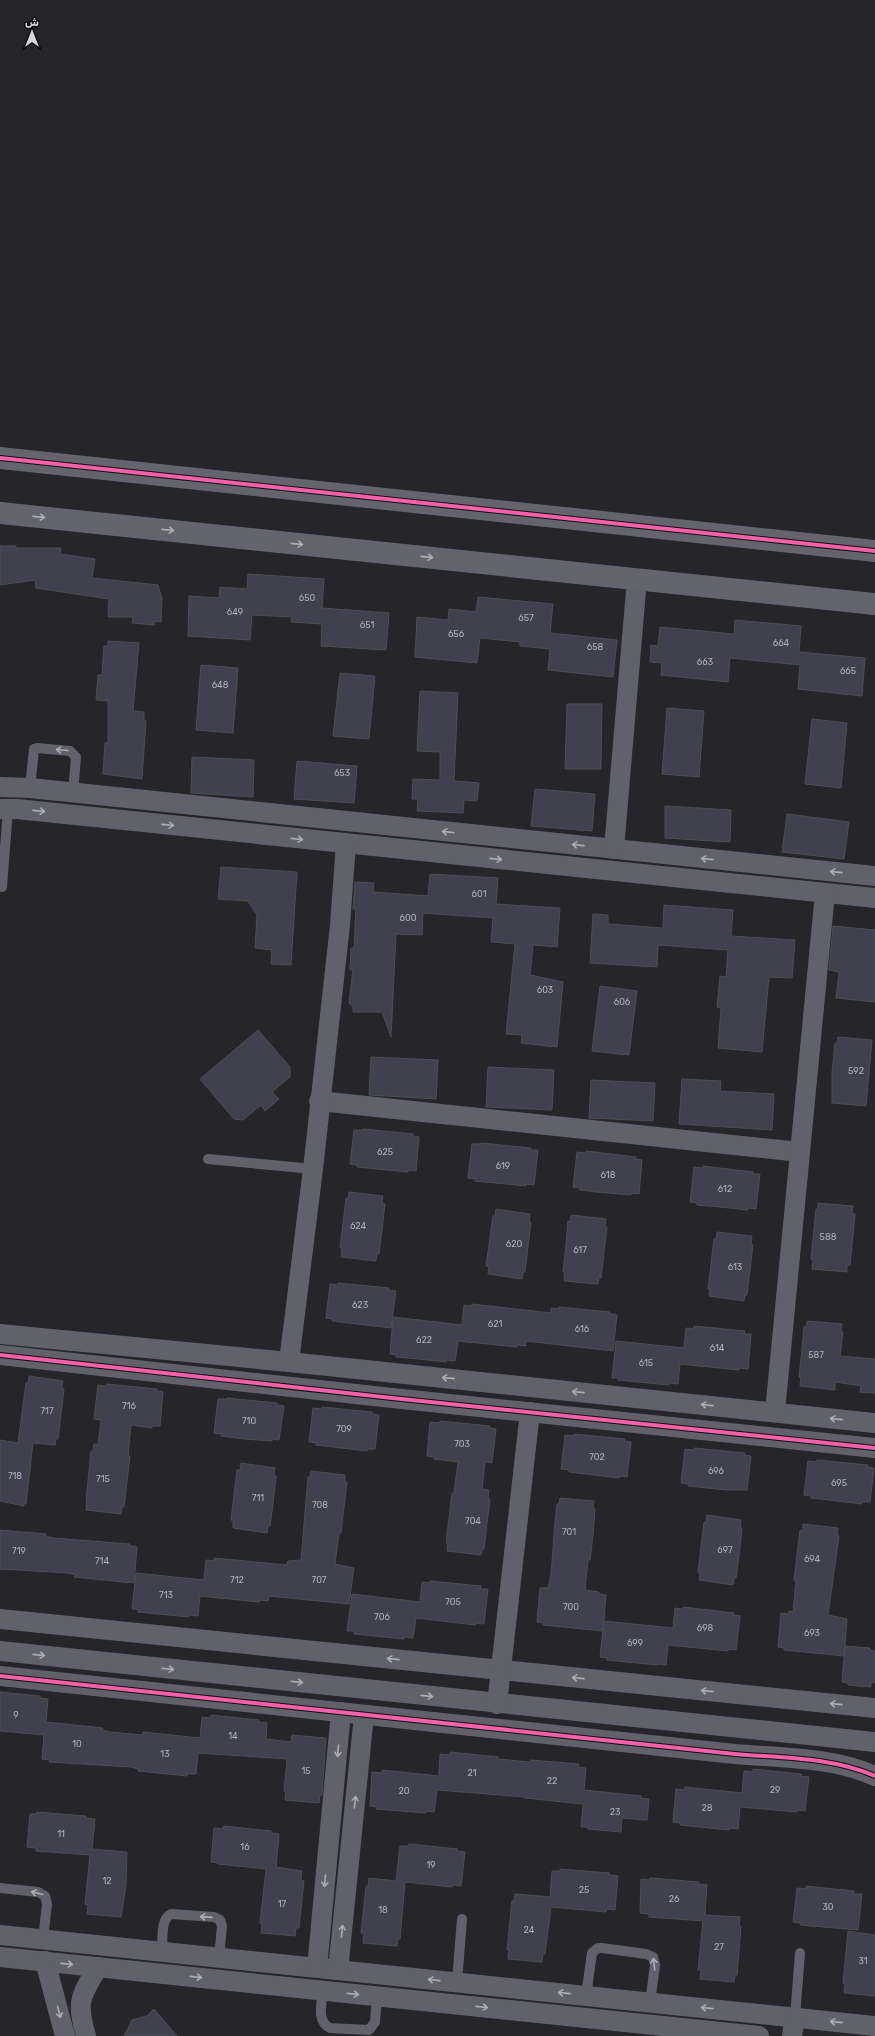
<svg xmlns="http://www.w3.org/2000/svg" width="875" height="2036" viewBox="0 0 875 2036" font-family="Rubik,Vazirmatn,sans-serif">
<rect width="100%" height="100%" fill="#25252a"/>
<g fill="#41404f" stroke="#4e4f53">
<polygon points="0,546 16,546 16,548 61,548 60,554 95,559 92,578 158,585 162,599 161,622 154,621 154,625 132,623 133,617 108,617 109,599 36,588 35,580 0,585"/>
<polygon points="248,574 324,579 322,608 389,613 386,650 321,646 322,624 291,622 292,617 252,615 250,640 188,636 189,596 219,598 220,587 247,589"/>
<polygon points="478,597 553,604 550,633 617,640 613,677 548,670 550,649 520,646 520,642 480,638 477,663 415,657 417,617 448,620 449,609 476,612"/>
<polygon points="735,620 801,626 799,652 865,658 862,696 798,689 800,665 730,658 728,682 661,675 662,663 650,662 651,645 658,646 660,627 734,634"/>
<polygon points="108,641 139,643 133,711 144,712 144,721 146,721 142,779 103,774 105,743 108,743 108,701 96,700 98,675 102,675 104,646 108,646"/>
<polygon points="201,665 238,668 233,733 196,730"/>
<polygon points="340,673 375,676 369,739 333,736"/>
<polygon points="420,691 458,693 454,781 479,783 477,801 464,800 463,813 417,811 418,799 412,799 413,779 440,780 440,752 417,751"/>
<polygon points="567,704 602,704 601,769 565,769"/>
<polygon points="667,708 704,711 699,777 662,774"/>
<polygon points="812,719 847,723 841,788 805,784"/>
<polygon points="192,757 254,760 253,797 191,793"/>
<polygon points="297,761 357,766 354,803 294,799"/>
<polygon points="535,789 595,794 592,831 531,826"/>
<polygon points="665,806 731,810 730,842 665,838"/>
<polygon points="787,814 849,822 844,859 782,852"/>
<polygon points="221,867 297,872 291,965 271,964 272,950 255,948 257,915 248,901 218,899"/>
<polygon points="430,874 498,878 496,904 560,908 557,947 533,945 530,975 563,982 557,1047 521,1043 522,1035 506,1034 515,944 491,942 493,918 423,913 422,935 396,934 391,1037 382,1012 353,1012 353,1006 349,1003 353,970 350,970 351,948 354,948 356,909 353,909 355,882 374,883 373,892 428,896"/>
<polygon points="664,905 733,910 731,936 795,940 792,978 769,977 762,1052 718,1048 721,1008 717,1007 720,976 726,977 728,950 658,945 657,967 590,963 593,914 608,915 608,924 663,928"/>
<polygon points="833,926 875,930 875,1002 836,998 839,972 829,970"/>
<polygon points="600,986 637,991 629,1055 592,1051"/>
<polygon points="258,1030 290,1067 290,1077 272,1092 279,1099 265,1111 261,1105 243,1120 234,1119 200,1079"/>
<polygon points="838,1037 872,1040 866,1106 832,1103 832,1073 835,1043 837,1043"/>
<polygon points="371,1057 438,1060 436,1099 369,1095"/>
<polygon points="488,1067 554,1070 552,1110 486,1107"/>
<polygon points="682,1079 721,1081 720,1091 774,1094 772,1130 679,1124"/>
<polygon points="591,1080 655,1083 653,1121 589,1118"/>
<polygon points="363,1129 413,1134 413,1136 419,1137 416,1171 408,1170 408,1172 357,1167 357,1165 350,1164 354,1130 363,1130"/>
<polygon points="481,1143 531,1148 531,1150 538,1150 534,1185 526,1184 526,1186 475,1181 476,1179 468,1178 472,1144 481,1144"/>
<polygon points="586,1151 636,1157 636,1159 642,1160 639,1194 631,1193 631,1195 597,1192 580,1190 580,1188 573,1187 577,1152 585,1153"/>
<polygon points="703,1166 753,1172 753,1174 760,1174 756,1209 748,1208 748,1210 720,1207 697,1205 697,1203 690,1202 694,1167 703,1168"/>
<polygon points="349,1192 383,1196 382,1203 385,1204 379,1254 377,1254 376,1261 341,1257 342,1248 340,1248 346,1198 348,1199"/>
<polygon points="818,1203 853,1206 852,1214 855,1214 850,1265 847,1265 847,1272 812,1269 813,1260 811,1259 816,1209 818,1210"/>
<polygon points="496,1209 530,1214 529,1222 531,1222 525,1272 523,1272 522,1279 488,1274 489,1267 486,1266 493,1216 495,1216"/>
<polygon points="571,1215 606,1219 605,1227 607,1227 601,1278 599,1277 598,1284 564,1281 565,1272 563,1272 566,1244 568,1221 570,1222"/>
<polygon points="717,1232 752,1236 751,1245 753,1245 747,1295 745,1295 744,1301 709,1296 710,1289 708,1289 714,1239 716,1239"/>
<polygon points="338,1283 389,1288 388,1290 396,1291 391,1328 332,1321 332,1319 326,1318 330,1284 337,1285"/>
<polygon points="472,1304 551,1313 551,1308 559,1309 559,1307 610,1312 610,1314 617,1315 613,1351 526,1341 526,1346 517,1345 517,1347 458,1341 455,1361 446,1360 446,1362 419,1359 396,1357 396,1355 390,1354 393,1317 462,1325 464,1305 472,1306"/>
<polygon points="807,1321 842,1324 841,1332 843,1332 840,1356 875,1359 875,1393 860,1392 861,1386 835,1382 835,1390 800,1386 801,1377 799,1377 802,1349 804,1327 806,1327"/>
<polygon points="694,1326 745,1331 744,1334 751,1334 748,1369 739,1368 739,1370 680,1364 678,1384 669,1383 669,1385 618,1380 618,1378 612,1378 616,1341 684,1348 686,1328 693,1329"/>
<polygon points="29,1376 63,1381 62,1389 64,1389 58,1439 56,1439 55,1445 33,1443 26,1504 24,1503 24,1506 0,1501 0,1440 18,1443 26,1383 28,1383"/>
<polygon points="107,1384 157,1389 157,1391 163,1392 160,1426 152,1426 152,1428 131,1425 128,1456 130,1456 124,1507 122,1507 121,1514 86,1510 87,1501 86,1501 91,1451 93,1451 94,1444 98,1445 101,1420 94,1419 98,1385 106,1386"/>
<polygon points="227,1398 277,1403 277,1405 284,1406 279,1440 272,1439 272,1441 244,1439 221,1436 221,1434 214,1433 218,1399 227,1399"/>
<polygon points="322,1407 372,1412 372,1414 379,1415 375,1449 367,1449 367,1451 316,1445 316,1443 309,1442 313,1408 322,1409"/>
<polygon points="440,1421 490,1426 490,1428 496,1429 492,1463 485,1462 482,1489 489,1490 488,1499 490,1499 484,1549 482,1549 481,1555 447,1551 448,1543 446,1543 452,1493 454,1493 458,1462 434,1459 434,1457 427,1456 430,1422 439,1423"/>
<polygon points="574,1434 625,1439 625,1441 631,1442 627,1477 620,1476 619,1478 586,1474 569,1472 569,1470 561,1469 565,1435 574,1436"/>
<polygon points="694,1448 745,1453 744,1455 751,1456 747,1490 727,1490 688,1486 689,1484 681,1483 685,1449 694,1450"/>
<polygon points="817,1460 868,1465 867,1467 874,1468 870,1502 862,1502 862,1504 829,1500 811,1498 811,1496 804,1495 808,1461 817,1462"/>
<polygon points="241,1463 275,1468 274,1476 276,1476 273,1504 270,1526 268,1526 267,1533 233,1528 233,1521 231,1520 237,1470 240,1470"/>
<polygon points="311,1471 345,1475 345,1482 347,1482 341,1533 339,1533 335,1564 354,1568 349,1604 269,1596 268,1601 260,1600 259,1602 200,1596 198,1616 189,1615 189,1617 138,1612 139,1610 132,1609 136,1573 204,1580 206,1560 214,1561 214,1558 287,1565 288,1561 301,1560 306,1500 308,1477 310,1477"/>
<polygon points="560,1498 594,1501 593,1509 595,1509 593,1535 590,1560 588,1560 585,1590 599,1592 599,1594 606,1595 603,1631 543,1625 543,1623 537,1622 540,1588 548,1588 551,1575 555,1522 557,1504 559,1504"/>
<polygon points="707,1515 741,1520 740,1528 742,1528 739,1556 736,1578 734,1578 733,1585 699,1580 700,1573 698,1572 704,1522 706,1522"/>
<polygon points="803,1524 838,1528 837,1536 839,1536 828,1615 847,1619 844,1656 784,1650 784,1648 778,1647 781,1613 789,1614 789,1611 793,1612 796,1581 794,1580 800,1530 803,1531"/>
<polygon points="0,1530 46,1534 46,1536 53,1538 130,1544 130,1546 137,1547 134,1583 74,1577 75,1575 68,1573 0,1569"/>
<polygon points="430,1581 481,1586 480,1589 488,1589 484,1624 475,1623 475,1625 416,1618 413,1638 404,1637 404,1639 354,1634 354,1631 347,1631 352,1594 420,1602 422,1582 430,1583"/>
<polygon points="683,1607 734,1613 733,1615 740,1616 736,1650 728,1649 728,1651 668,1645 666,1665 657,1664 657,1665 607,1660 607,1658 600,1657 604,1621 673,1628 675,1608 682,1609"/>
<polygon points="845,1646 870,1648 870,1650 875,1651 875,1683 871,1682 871,1687 848,1685 848,1683 842,1682"/>
<polygon points="0,1692 40,1696 40,1698 48,1699 46,1722 103,1728 102,1730 110,1732 143,1735 143,1732 200,1738 202,1717 211,1718 211,1715 259,1720 259,1722 267,1723 266,1739 291,1742 292,1735 326,1738 322,1795 320,1795 319,1803 285,1800 286,1791 284,1791 287,1759 198,1753 196,1774 187,1774 187,1776 138,1771 138,1769 131,1767 49,1762 50,1760 42,1759 44,1735 0,1731"/>
<polygon points="450,1752 498,1757 498,1759 530,1762 531,1760 579,1764 578,1767 586,1768 584,1790 641,1796 641,1798 649,1799 647,1820 622,1818 621,1832 588,1829 588,1827 581,1827 583,1804 525,1798 525,1797 437,1790 434,1812 426,1811 425,1813 376,1809 377,1807 370,1806 372,1772 382,1773 382,1770 439,1776 440,1754 450,1755"/>
<polygon points="753,1769 801,1774 801,1776 809,1777 805,1811 797,1810 797,1812 740,1807 738,1829 729,1828 729,1830 680,1825 680,1823 673,1822 676,1789 685,1790 685,1787 742,1793 744,1771 753,1772"/>
<polygon points="37,1812 86,1816 86,1818 95,1819 92,1849 127,1852 126,1885 121,1917 87,1914 88,1905 85,1904 90,1855 36,1851 36,1848 27,1847 30,1814 37,1814"/>
<polygon points="224,1826 271,1831 271,1833 279,1834 276,1867 302,1871 301,1880 304,1881 299,1928 296,1928 295,1936 261,1933 262,1923 260,1923 266,1869 218,1864 218,1863 211,1862 214,1828 223,1829"/>
<polygon points="409,1844 457,1849 457,1851 465,1852 461,1886 453,1885 452,1887 405,1882 400,1939 398,1938 397,1946 363,1943 364,1933 361,1933 366,1886 368,1886 369,1878 396,1881 400,1846 409,1846"/>
<polygon points="560,1869 609,1873 609,1875 618,1876 615,1910 607,1909 606,1912 551,1907 545,1954 543,1954 542,1962 508,1959 509,1950 507,1950 512,1901 514,1901 515,1894 550,1897 552,1871 560,1871"/>
<polygon points="650,1878 699,1882 698,1884 707,1885 705,1915 740,1917 739,1926 741,1926 737,1975 735,1975 734,1982 700,1979 701,1970 698,1970 703,1921 649,1917 649,1914 640,1913 641,1879 650,1880"/>
<polygon points="806,1886 854,1891 854,1894 862,1894 858,1930 800,1925 801,1923 793,1922 797,1888 806,1889"/>
<polygon points="848,1931 875,1935 875,1996 844,1993 845,1984 843,1983"/>
<polygon points="154,2009 177,2036 124,2036 132,2020 147,2016"/>
</g>
<g fill="none" stroke-linecap="round" stroke-linejoin="round">
<g stroke="#60616a" stroke-width="10">
<polyline points="30,788 34,749 37,748 70,751 76,757 73,793"/>
<polyline points="2,887 8,809"/>
<polyline points="208,1159 313,1169"/>
<polyline points="0,1888 38,1892 45,1896 47,1904 43,1939"/>
<path d="M162,1952c1,-11 -2,-33 9,-38l43,3 6,3 2,6 -3,32"/>
<polyline points="457,1982 462,1919"/>
<path d="M323,1990c-1,13 -7,31 7,38l39,2 6,-8 2,-26"/>
<polyline points="586,1996 592,1953 598,1948 602,1948 646,1954 653,1957 655,1965 650,2003"/>
<polyline points="795,2017 800,1953"/>
</g>
<g stroke="#60616a" stroke-width="20">
<polyline points="0,787 30,788 875,876"/>
<polyline points="0,809 17,809 875,898"/>
<polyline points="614,849 637,579"/>
<polyline points="319,1101 800,1152"/>
<polyline points="0,1334 289,1362 875,1423"/>
<polyline points="0,1355 392,1398 875,1448"/>
<polyline points="289,1362 313,1169 340,925 346,844"/>
<polyline points="775,1412 825,893"/>
<polyline points="0,1619 875,1708"/>
<polyline points="0,1651 875,1742"/>
<path d="M0,1676l735,78c47,4 97,3 140,22"/>
<polyline points="497,1704 530,1412"/>
<polyline points="0,1935 875,2026"/>
<polyline points="0,1957 759,2036"/>
<polyline points="45,1961 65,2036"/>
<polyline points="317,1968 341,1712"/>
<polyline points="338,1970 364,1715"/>
<path d="M86,2036c-10,-34 -6,-39 12,-69"/>
<polyline points="792,2036 795,2017"/>
</g>
<g stroke="#63646e" stroke-width="22">
<polyline points="0,458 875,551"/>
<polyline points="0,513 875,604"/>
</g>
<g stroke="#0d0d11" stroke-width="6">
<g id="cycleway">
<polyline points="0,458 875,551"/>
<polyline points="0,1355 392,1398 875,1448"/>
<path d="M0,1676l735,78c47,4 97,3 140,22"/>
</g>
</g>
<use href="#cycleway" stroke="#f560ab" stroke-width="4"/>
</g>
<defs><path id="oneway-shaft" d="M-6 0H5M1.5-3L5.5 0L1.5 3" fill="none" stroke-width="1.6" stroke-linecap="round" stroke-linejoin="round"/></defs>
<g stroke="#aeafb7">
<use href="#oneway-shaft" transform="translate(39 517) rotate(6)"/>
<use href="#oneway-shaft" transform="translate(168 530) rotate(6)"/>
<use href="#oneway-shaft" transform="translate(297 544) rotate(6)"/>
<use href="#oneway-shaft" transform="translate(427 557) rotate(6)"/>
</g>
<g stroke="#adaeb5">
<use href="#oneway-shaft" transform="translate(62 750) rotate(-175)"/>
<use href="#oneway-shaft" transform="translate(39 811) rotate(6)"/>
<use href="#oneway-shaft" transform="translate(168 825) rotate(6)"/>
<use href="#oneway-shaft" transform="translate(448 832) rotate(-174)"/>
<use href="#oneway-shaft" transform="translate(297 839) rotate(6)"/>
<use href="#oneway-shaft" transform="translate(578 845) rotate(-174)"/>
<use href="#oneway-shaft" transform="translate(496 859) rotate(6)"/>
<use href="#oneway-shaft" transform="translate(707 859) rotate(-174)"/>
<use href="#oneway-shaft" transform="translate(836 872) rotate(-174)"/>
<use href="#oneway-shaft" transform="translate(448 1378) rotate(-174)"/>
<use href="#oneway-shaft" transform="translate(578 1392) rotate(-174)"/>
<use href="#oneway-shaft" transform="translate(707 1405) rotate(-174)"/>
<use href="#oneway-shaft" transform="translate(836 1419) rotate(-174)"/>
<use href="#oneway-shaft" transform="translate(39 1655) rotate(6)"/>
<use href="#oneway-shaft" transform="translate(393 1659) rotate(-174)"/>
<use href="#oneway-shaft" transform="translate(168 1669) rotate(6)"/>
<use href="#oneway-shaft" transform="translate(578 1678) rotate(-174)"/>
<use href="#oneway-shaft" transform="translate(297 1682) rotate(6)"/>
<use href="#oneway-shaft" transform="translate(707 1691) rotate(-174)"/>
<use href="#oneway-shaft" transform="translate(427 1696) rotate(6)"/>
<use href="#oneway-shaft" transform="translate(836 1704) rotate(-174)"/>
<use href="#oneway-shaft" transform="translate(338 1751) rotate(95)"/>
<use href="#oneway-shaft" transform="translate(355 1802) rotate(-84)"/>
<use href="#oneway-shaft" transform="translate(325 1881) rotate(95)"/>
<use href="#oneway-shaft" transform="translate(37 1893) rotate(-166)"/>
<use href="#oneway-shaft" transform="translate(206 1917) rotate(-176)"/>
<use href="#oneway-shaft" transform="translate(342 1931) rotate(-84)"/>
<use href="#oneway-shaft" transform="translate(67 1964) rotate(6)"/>
<use href="#oneway-shaft" transform="translate(654 1964) rotate(-97)"/>
<use href="#oneway-shaft" transform="translate(196 1977) rotate(6)"/>
<use href="#oneway-shaft" transform="translate(434 1980) rotate(-174)"/>
<use href="#oneway-shaft" transform="translate(564 1993) rotate(-174)"/>
<use href="#oneway-shaft" transform="translate(353 1994) rotate(6)"/>
<use href="#oneway-shaft" transform="translate(482 2007) rotate(6)"/>
<use href="#oneway-shaft" transform="translate(707 2008) rotate(-174)"/>
<use href="#oneway-shaft" transform="translate(59 2012) rotate(75)"/>
<use href="#oneway-shaft" transform="translate(836 2022) rotate(-174)"/>
</g>
<g text-anchor="middle" dominant-baseline="central" stroke-width="3" stroke-linejoin="round" paint-order="stroke">
<g font-size="9" fill="#b1b1ba">
<text x="307" y="598">650</text>
<text x="235" y="612">649</text>
<text x="526" y="618">657</text>
<text x="367" y="625">651</text>
<text x="456" y="634">656</text>
<text x="781" y="643">664</text>
<text x="595" y="647">658</text>
<text x="705" y="662">663</text>
<text x="848" y="671">665</text>
<text x="220" y="685">648</text>
<text x="342" y="773">653</text>
<text x="479" y="894">601</text>
<text x="408" y="918">600</text>
<text x="545" y="990">603</text>
<text x="622" y="1002">606</text>
<text x="856" y="1071">592</text>
<text x="385" y="1152">625</text>
<text x="503" y="1166">619</text>
<text x="608" y="1175">618</text>
<text x="725" y="1189">612</text>
<text x="358" y="1226">624</text>
<text x="828" y="1237">588</text>
<text x="514" y="1244">620</text>
<text x="580" y="1250">617</text>
<text x="735" y="1267">613</text>
<text x="360" y="1305">623</text>
<text x="495" y="1324">621</text>
<text x="582" y="1329">616</text>
<text x="424" y="1340">622</text>
<text x="717" y="1348">614</text>
<text x="816" y="1355">587</text>
<text x="646" y="1363">615</text>
<text x="129" y="1406">716</text>
<text x="47" y="1411">717</text>
<text x="249" y="1421">710</text>
<text x="344" y="1429">709</text>
<text x="462" y="1444">703</text>
<text x="597" y="1457">702</text>
<text x="716" y="1471">696</text>
<text x="15" y="1476">718</text>
<text x="103" y="1479">715</text>
<text x="839" y="1483">695</text>
<text x="258" y="1498">711</text>
<text x="320" y="1505">708</text>
<text x="473" y="1521">704</text>
<text x="569" y="1532">701</text>
<text x="725" y="1550">697</text>
<text x="19" y="1551">719</text>
<text x="812" y="1559">694</text>
<text x="102" y="1561">714</text>
<text x="237" y="1580">712</text>
<text x="319" y="1580">707</text>
<text x="166" y="1595">713</text>
<text x="453" y="1602">705</text>
<text x="571" y="1607">700</text>
<text x="382" y="1617">706</text>
<text x="705" y="1628">698</text>
<text x="812" y="1633">693</text>
<text x="635" y="1643">699</text>
<text x="16" y="1715">9</text>
<text x="233" y="1736">14</text>
<text x="77" y="1744">10</text>
<text x="165" y="1754">13</text>
<text x="306" y="1771">15</text>
<text x="472" y="1773">21</text>
<text x="552" y="1781">22</text>
<text x="775" y="1790">29</text>
<text x="404" y="1791">20</text>
<text x="707" y="1808">28</text>
<text x="615" y="1812">23</text>
<text x="61" y="1834">11</text>
<text x="245" y="1847">16</text>
<text x="431" y="1865">19</text>
<text x="107" y="1881">12</text>
<text x="584" y="1890">25</text>
<text x="674" y="1899">26</text>
<text x="282" y="1904">17</text>
<text x="828" y="1907">30</text>
<text x="383" y="1910">18</text>
<text x="529" y="1930">24</text>
<text x="719" y="1947">27</text>
<text x="863" y="1961">31</text>
</g>
</g>
<g transform="translate(32 32)" stroke="#0d0d11" stroke-width="3" paint-order="stroke">
<path d="M0-3L7 15L0 10L-7 15Z" fill="#d6d7de"/>
<text y="-6" font-size="11" font-weight="bold" text-anchor="middle" fill="#d6d7de">ش</text>
</g>
</svg>
